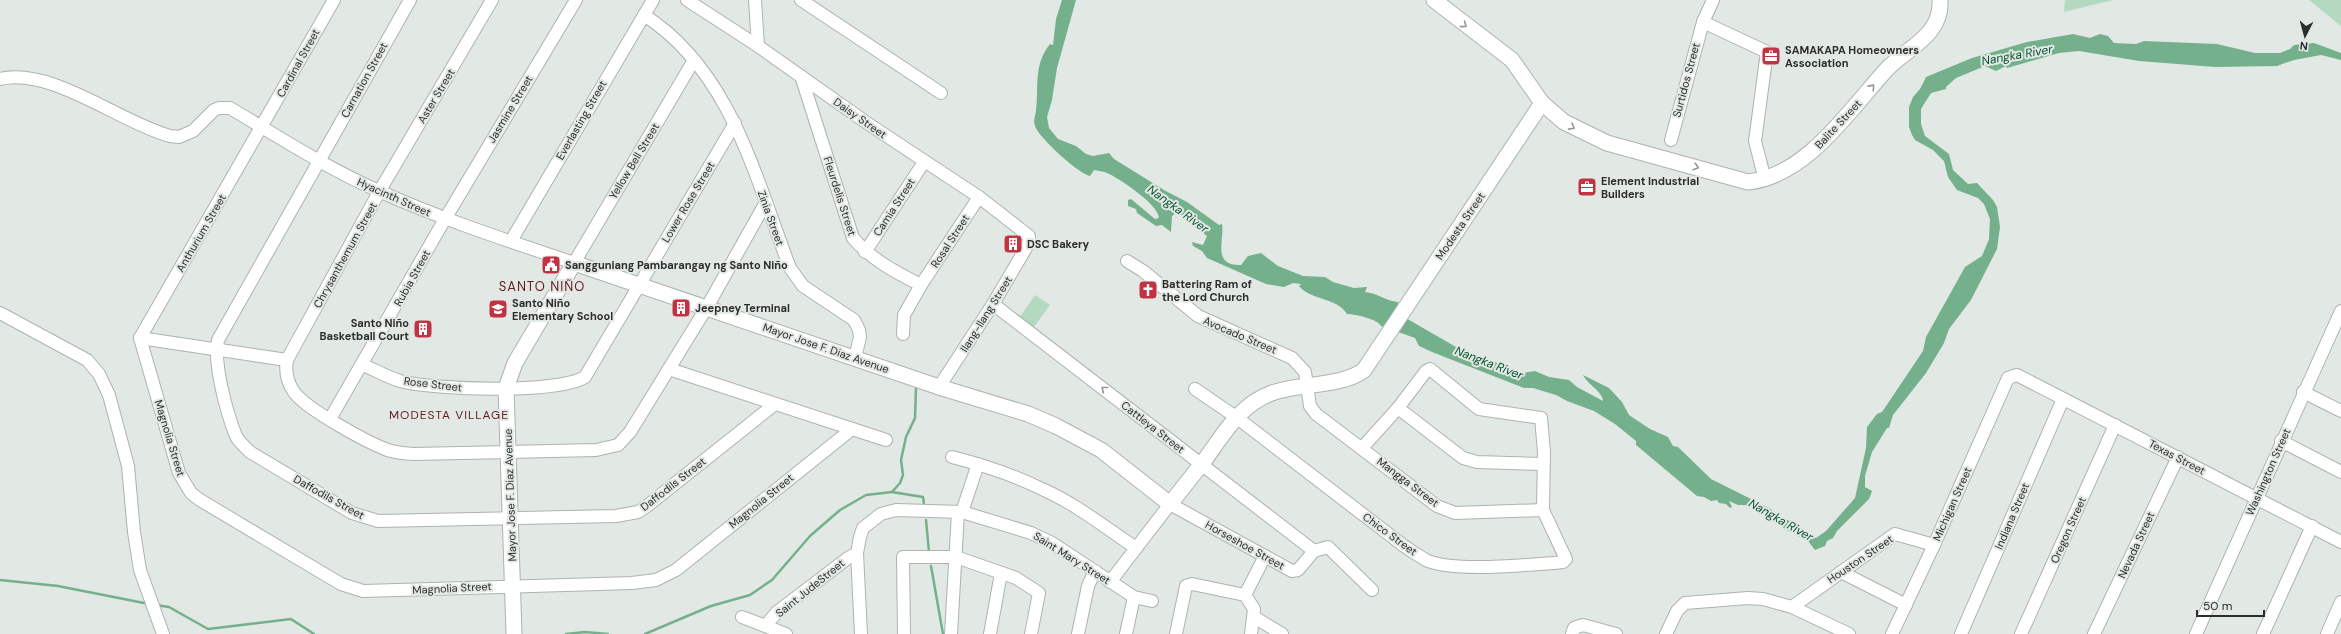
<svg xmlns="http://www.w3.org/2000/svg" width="2341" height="634" viewBox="0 0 2341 634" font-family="'DM Sans',sans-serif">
<rect width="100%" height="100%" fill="#e2e8e4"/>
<g fill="#b4d9c1">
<polygon points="2065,0 2113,0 2064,12"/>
<polygon points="2309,0 2341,0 2341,26"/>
<polygon points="1035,295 1050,305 1034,327 1020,317"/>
</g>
<path fill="#75b08c" d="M1062,0h14l-19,68 -5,32 -5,17 2,11 9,11 18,7 10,8 7,2 16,-3 5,6 50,31 23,12 32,23 3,-1c3,15 -11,42 19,41l7,-9 13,-3 17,13 25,10 22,1 8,5 21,6 13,-1 -2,5c12,1 21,9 33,10l-1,8 7,7 52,30 67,26 12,-2 14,6 20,3 8,7 26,14c0,-9 -16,-17 -20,-26l26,13 13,14 7,13 21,14 18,8 5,9 5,1 33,32 58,29 15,11 13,4 8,9 11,6 10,-7 29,-33 11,-50 1,-21 10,-13 5,-2 41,-61 3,-14 39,-70 17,-11 7,-17 1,-20 -6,-15 -6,-6 -21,-8 -9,-13 -4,-16 -11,-11 -18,-10 -3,-5 -3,-8v-20l4,-10 7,-8 6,-12 46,-19 55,-16 46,-8 17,4 10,-4 8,2 6,7 22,1 8,-3 73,3 38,9h25l10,-4 4,-4 20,-2 27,10v7l-20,-5 -27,5 -17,6 -62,1 -76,-6 -60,-10 -20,2 -52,15 -1,-2 -10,5 -11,-5 -29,12 -10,9v2l-15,4 -10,16v15l4,12 24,18 4,16 15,14 9,-1 16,17 4,7 3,20 -3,22 -26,51 -22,29 -5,14 -18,30 -33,42 -4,13h-2l-15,24 -7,24v11l7,4 -3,8 -32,32 -4,7 -6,3 -2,5 -10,4 -7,-9 -22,-11 -10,-9 -15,-9 -15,-7h-8l-9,-4 3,6 -2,1 -4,-4 -7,-1 -2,-3 -6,1 -7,-4 -7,-1 -61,-51v-4l-21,-17 -21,-13 -27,-10 -11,-6 -23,-7h-9l-92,-36 -13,-6 -4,-8 -34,-12c-3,-7 -27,-12 -34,-12 -9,-16 -37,-14 -48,-28l2,-2 -8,-1 -9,4 -18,-3 -59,-26 -5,-7 -9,-5 -1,-4 11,3 4,-9 -25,-21 -6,-2 -4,3 -1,16 -9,-7 -6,1 -19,-13 -1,-4 -8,-3v-6l3,-1 24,20 4,-1c0,-13 -40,-40 -52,-45 -4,-2 -9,-2 -13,-3l-4,6c-11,-2 -51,-38 -55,-50 -2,-5 0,-9 1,-15 3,-24 -3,-46 14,-67l3,1 3,-26z"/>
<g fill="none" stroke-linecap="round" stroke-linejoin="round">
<g stroke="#75b08c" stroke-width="2.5">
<polyline points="916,388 915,418 906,437 901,460 903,475 900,483 892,492 923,497 924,504"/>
<polyline points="926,520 929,552"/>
<polyline points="931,566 943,634"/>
<polyline points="0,580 58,586 149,604"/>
<polyline points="156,605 169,607 208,629 291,619 314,634"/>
<polyline points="566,634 585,632 608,634"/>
<polyline points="645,634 711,606 750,595 772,580 810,536 840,510 866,495 892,492"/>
</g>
<g stroke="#adb3af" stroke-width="14">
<g id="minor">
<path d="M410,0l-192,340c-5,23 9,74 18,96 3,6 9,11 14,16l102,61 26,8 238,-5 22,-4 9,-6 128,-102"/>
<path d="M492,0l-113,192 -92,168c-2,11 0,22 7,32 12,17 71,49 91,57 9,4 19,4 28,5l183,-4 22,-5 12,-13 77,-125 58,-103"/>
<polyline points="687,0 758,46 867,123 979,197 1029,236 1029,243 993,304 939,387"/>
<polyline points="755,0 758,46"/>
<polyline points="801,0 941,93"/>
<path d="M644,15c87,56 111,162 146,253l13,18 51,34 5,10 1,7 -5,21"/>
<polyline points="1703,22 1767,52 1755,141 1765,180"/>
<path d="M801,76l52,162c19,22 42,34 68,47"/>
<path d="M0,79c52,-12 119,43 170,57l9,1 14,-6 21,-21 5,-2h11c49,29 98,61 151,84 63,28 128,49 193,71l120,-203"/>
<polyline points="1671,140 1703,22 1713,0"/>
<polyline points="511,241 653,0"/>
<polyline points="865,252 924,162"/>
<polyline points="1127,261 1143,271 1198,316 1292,358 1305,372 1310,406 1316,414 1437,506 1455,513 1543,510"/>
<polyline points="993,304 1314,551"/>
<polyline points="0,313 87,360 99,374 109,395 128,466 134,532 140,570 163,634"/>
<polyline points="903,334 904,315 921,285 979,197"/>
<polyline points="140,338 179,473 191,493 200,500 341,584 363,591 632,583 656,580 676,570 852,429"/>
<polyline points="140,338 334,0"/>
<polyline points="140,338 287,360"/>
<path d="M363,365c12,5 24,12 37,16 34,9 157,13 185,-4l150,-254"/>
<polyline points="669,369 886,440"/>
<path d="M1195,389l41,28 168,129c8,5 16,11 24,15 29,11 93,4 126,2l9,-1 3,-3 -23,-49 1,-58 -3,-34 -62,-9 -49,-40 -4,2 -28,37 -36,40"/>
<polyline points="2303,392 2341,411"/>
<polyline points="1398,408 1463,458 1477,462 1543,464"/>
<polyline points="330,419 445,219 576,0"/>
<polyline points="2281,441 2341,472"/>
<path d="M952,457c31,8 62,18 90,32 34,15 64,39 94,59"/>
<polyline points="962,512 978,464"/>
<polyline points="1841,572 1906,605"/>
<polyline points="1110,582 1170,504 1292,571 1298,570 1314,551 1328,547 1372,590"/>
<polyline points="1245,595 1265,556"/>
<polyline points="1792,607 1895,534 1934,545"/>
<polyline points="742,617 786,634"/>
<polyline points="1254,617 1282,634"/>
<polyline points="766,625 777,612 848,558 857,553"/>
<polyline points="861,634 857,553 860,537 863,528 881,514 896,510 962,512 1031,533 1052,543 1134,597 1152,601"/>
<polyline points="904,634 903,557 956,557 1016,578 1039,593 1031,634"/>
<polyline points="951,634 958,512"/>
<polyline points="990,634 1001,573"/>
<polyline points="1078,634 1088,586 1095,571"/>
<polyline points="1126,634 1134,597"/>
<polyline points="1176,634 1186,586 1192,584 1245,595 1254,609 1251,634"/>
<polyline points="1572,634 1574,628 1583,625 1616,634"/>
<polyline points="1666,634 1677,611 1685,603 1748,598 1763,599 1792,607 1849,634"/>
<polyline points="1892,634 1934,545 2008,378 2017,375 2341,542"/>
<polyline points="1961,634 2063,399"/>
<polyline points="2021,634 2115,425"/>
<polyline points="2094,634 2178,457"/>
<polyline points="2196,634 2341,311"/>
<polyline points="2263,634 2312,526"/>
<polyline points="2327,634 2341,602"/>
</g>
</g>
<g stroke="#adb3af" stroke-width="17">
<g id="major">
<path d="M1434,0l78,60 30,43 22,19 43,21 141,39c59,-6 102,-73 139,-113 21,-22 55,-33 53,-69"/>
<path d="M514,634l-8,-246 9,-25 59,-100 365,124 89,27 28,12 45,24 69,54c11,-14 23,-29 34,-43 19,-26 36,-57 68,-68 27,-10 70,-6 92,-23l178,-267"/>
</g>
</g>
<use href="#minor" stroke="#fff" stroke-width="12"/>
<use href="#major" stroke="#fff" stroke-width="15"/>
</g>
<defs><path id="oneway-chevron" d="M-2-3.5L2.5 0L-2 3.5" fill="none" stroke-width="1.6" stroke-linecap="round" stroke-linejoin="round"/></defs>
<g stroke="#969696">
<use href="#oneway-chevron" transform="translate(1464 25) rotate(37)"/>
<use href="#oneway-chevron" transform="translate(1872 87) rotate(-48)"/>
<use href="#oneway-chevron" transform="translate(1572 127) rotate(29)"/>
<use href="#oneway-chevron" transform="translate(1696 167) rotate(17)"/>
<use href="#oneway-chevron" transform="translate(1104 389) rotate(-142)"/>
</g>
<defs>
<g id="office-square" transform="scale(1)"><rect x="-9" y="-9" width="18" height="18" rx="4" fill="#c23243" stroke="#e2e8e4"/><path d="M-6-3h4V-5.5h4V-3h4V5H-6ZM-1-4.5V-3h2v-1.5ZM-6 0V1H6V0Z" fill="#fff"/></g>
<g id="building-square" transform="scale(1)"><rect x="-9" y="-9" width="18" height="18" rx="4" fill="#c23243" stroke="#e2e8e4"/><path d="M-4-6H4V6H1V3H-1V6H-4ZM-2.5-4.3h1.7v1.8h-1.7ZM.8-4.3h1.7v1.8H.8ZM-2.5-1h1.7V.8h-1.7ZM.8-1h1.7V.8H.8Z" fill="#fff"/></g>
<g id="civic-square" transform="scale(1)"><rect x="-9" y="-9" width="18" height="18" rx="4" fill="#c23243" stroke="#e2e8e4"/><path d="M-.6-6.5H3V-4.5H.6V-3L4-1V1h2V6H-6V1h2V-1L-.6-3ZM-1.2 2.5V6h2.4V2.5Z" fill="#fff"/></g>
<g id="church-square" transform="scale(1)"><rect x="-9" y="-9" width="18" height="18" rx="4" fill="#c23243" stroke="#e2e8e4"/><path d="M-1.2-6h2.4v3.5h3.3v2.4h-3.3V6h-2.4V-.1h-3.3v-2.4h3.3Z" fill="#fff"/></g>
<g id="school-square" transform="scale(1)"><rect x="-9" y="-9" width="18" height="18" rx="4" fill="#c23243" stroke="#e2e8e4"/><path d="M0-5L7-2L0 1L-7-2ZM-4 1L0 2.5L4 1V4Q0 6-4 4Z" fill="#fff"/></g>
</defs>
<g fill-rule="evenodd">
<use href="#office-square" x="1771" y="56"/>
<use href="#office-square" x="1587" y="187"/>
<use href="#building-square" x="1013" y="244"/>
<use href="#civic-square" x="551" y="265"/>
<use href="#church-square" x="1148" y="290"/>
<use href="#building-square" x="681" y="308"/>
<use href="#school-square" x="498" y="309"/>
<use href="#building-square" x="423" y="329"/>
</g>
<g text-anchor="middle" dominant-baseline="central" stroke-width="4" stroke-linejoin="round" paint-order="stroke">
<g font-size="11" font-weight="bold" fill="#2c2e2c" stroke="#e2e8e4" text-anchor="start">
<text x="1785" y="50">SAMAKAPA Homeowners<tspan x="1785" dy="13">Association</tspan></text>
<text x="1601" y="181">Element Industrial<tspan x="1601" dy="13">Builders</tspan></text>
<text x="1027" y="244">DSC Bakery</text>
<text x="565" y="265">Sangguniang Pambarangay ng Santo Niño</text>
<text x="1162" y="284">Battering Ram of<tspan x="1162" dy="13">the Lord Church</tspan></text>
<text x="512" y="303">Santo Niño<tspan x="512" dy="13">Elementary School</tspan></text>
<text x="695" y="308">Jeepney Terminal</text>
<text x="409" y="323" text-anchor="end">Santo Niño<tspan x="409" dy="13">Basketball Court</tspan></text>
</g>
<g font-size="11" fill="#2c2e2c" stroke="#e2e8e4">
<text transform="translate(298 63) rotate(-61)">Cardinal Street</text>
<text transform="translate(364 80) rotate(-61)">Carnation Street</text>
<text transform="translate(1686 80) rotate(-75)">Surtidos Street</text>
<text transform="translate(436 96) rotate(-59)">Aster Street</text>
<text transform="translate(510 109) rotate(-59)">Jasmine Street</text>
<text transform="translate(860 118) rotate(35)">Daisy Street</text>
<text transform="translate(581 120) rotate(-60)">Everlasting Street</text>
<text transform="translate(1838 124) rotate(-47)">Balite Street</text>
<text transform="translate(634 161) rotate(-59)">Yellow Bell Street</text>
<text transform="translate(840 196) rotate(72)">Fleurdelis Street</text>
<text transform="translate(394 197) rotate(24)">Hyacinth Street</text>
<text transform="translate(688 202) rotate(-59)">Lower Rose Street</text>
<text transform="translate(894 207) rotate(-57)">Camia Street</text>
<text transform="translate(771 218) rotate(70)">Zinia Street</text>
<text transform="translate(1460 226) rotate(-56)">Modesta Street</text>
<text transform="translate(201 233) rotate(-60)">Anthurium Street</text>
<text transform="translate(950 241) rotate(-57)">Rosal Street</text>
<text transform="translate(345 255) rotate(-61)">Chrysanthemum Street</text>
<text transform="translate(412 278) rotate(-61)">Rubia Street</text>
<text transform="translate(986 314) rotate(-58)">Ilang-Ilang Street</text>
<text transform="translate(1240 335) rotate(23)">Avocado Street</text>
<text transform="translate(826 348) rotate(19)">Mayor Jose F. Diaz Avenue</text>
<text transform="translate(433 384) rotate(7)">Rose Street</text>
<text transform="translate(1153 427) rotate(38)">Cattleya Street</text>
<text transform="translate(170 438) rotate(73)">Magnolia Street</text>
<text transform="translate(2177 457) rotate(28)">Texas Street</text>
<text transform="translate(2268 472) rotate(-66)">Washington Street</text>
<text transform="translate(1408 482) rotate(37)">Mangga Street</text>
<text transform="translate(673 484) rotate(-38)">Daffodils Street</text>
<text transform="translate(510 495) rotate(-92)">Mayor Jose F. Diaz Avenue</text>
<text transform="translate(329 497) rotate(29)">Daffodils Street</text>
<text transform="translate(761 501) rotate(-39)">Magnolia Street</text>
<text transform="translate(1952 504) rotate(-66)">Michigan Street</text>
<text transform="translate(2012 516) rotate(-67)">Indiana Street</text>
<text transform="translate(2068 530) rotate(-66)">Oregon Street</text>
<text transform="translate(1390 534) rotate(36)">Chico Street</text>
<text transform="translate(1245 545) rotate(29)">Horseshoe Street</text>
<text transform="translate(2136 545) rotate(-65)">Nevada Street</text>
<text transform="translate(1072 558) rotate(32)">Saint Mary Street</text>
<text transform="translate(1860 559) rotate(-34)">Houston Street</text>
<text transform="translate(452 588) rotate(-3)">Magnolia Street</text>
<text transform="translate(810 588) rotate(-39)">Saint JudeStreet</text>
</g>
<g font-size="12" font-style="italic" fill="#085330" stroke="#e2e8e4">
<text transform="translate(2017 55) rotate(-10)">Nangka River</text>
<text transform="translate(1178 209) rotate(36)">Nangka River</text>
<text transform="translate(1489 363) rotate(21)">Nangka River</text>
<text transform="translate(1781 520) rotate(30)">Nangka River</text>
</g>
<g font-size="12" letter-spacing="1" fill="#621d23" stroke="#e2e8e4">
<text x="449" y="415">MODESTA VILLAGE</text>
</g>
<g font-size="13" letter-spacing="1" fill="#621d23" stroke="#e2e8e4">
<text x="542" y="286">SANTO NIÑO</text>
</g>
</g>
<g transform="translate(2305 36) rotate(186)" stroke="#e2e8e4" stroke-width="3" paint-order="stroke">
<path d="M0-3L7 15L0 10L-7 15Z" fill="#2c2e2c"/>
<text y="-6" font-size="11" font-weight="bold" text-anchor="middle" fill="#2c2e2c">N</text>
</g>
<path d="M2197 610v6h67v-6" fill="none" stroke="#2c2e2c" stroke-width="2"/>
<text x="2203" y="610" font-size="12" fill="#2c2e2c" stroke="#e2e8e4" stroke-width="3" paint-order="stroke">50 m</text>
</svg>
